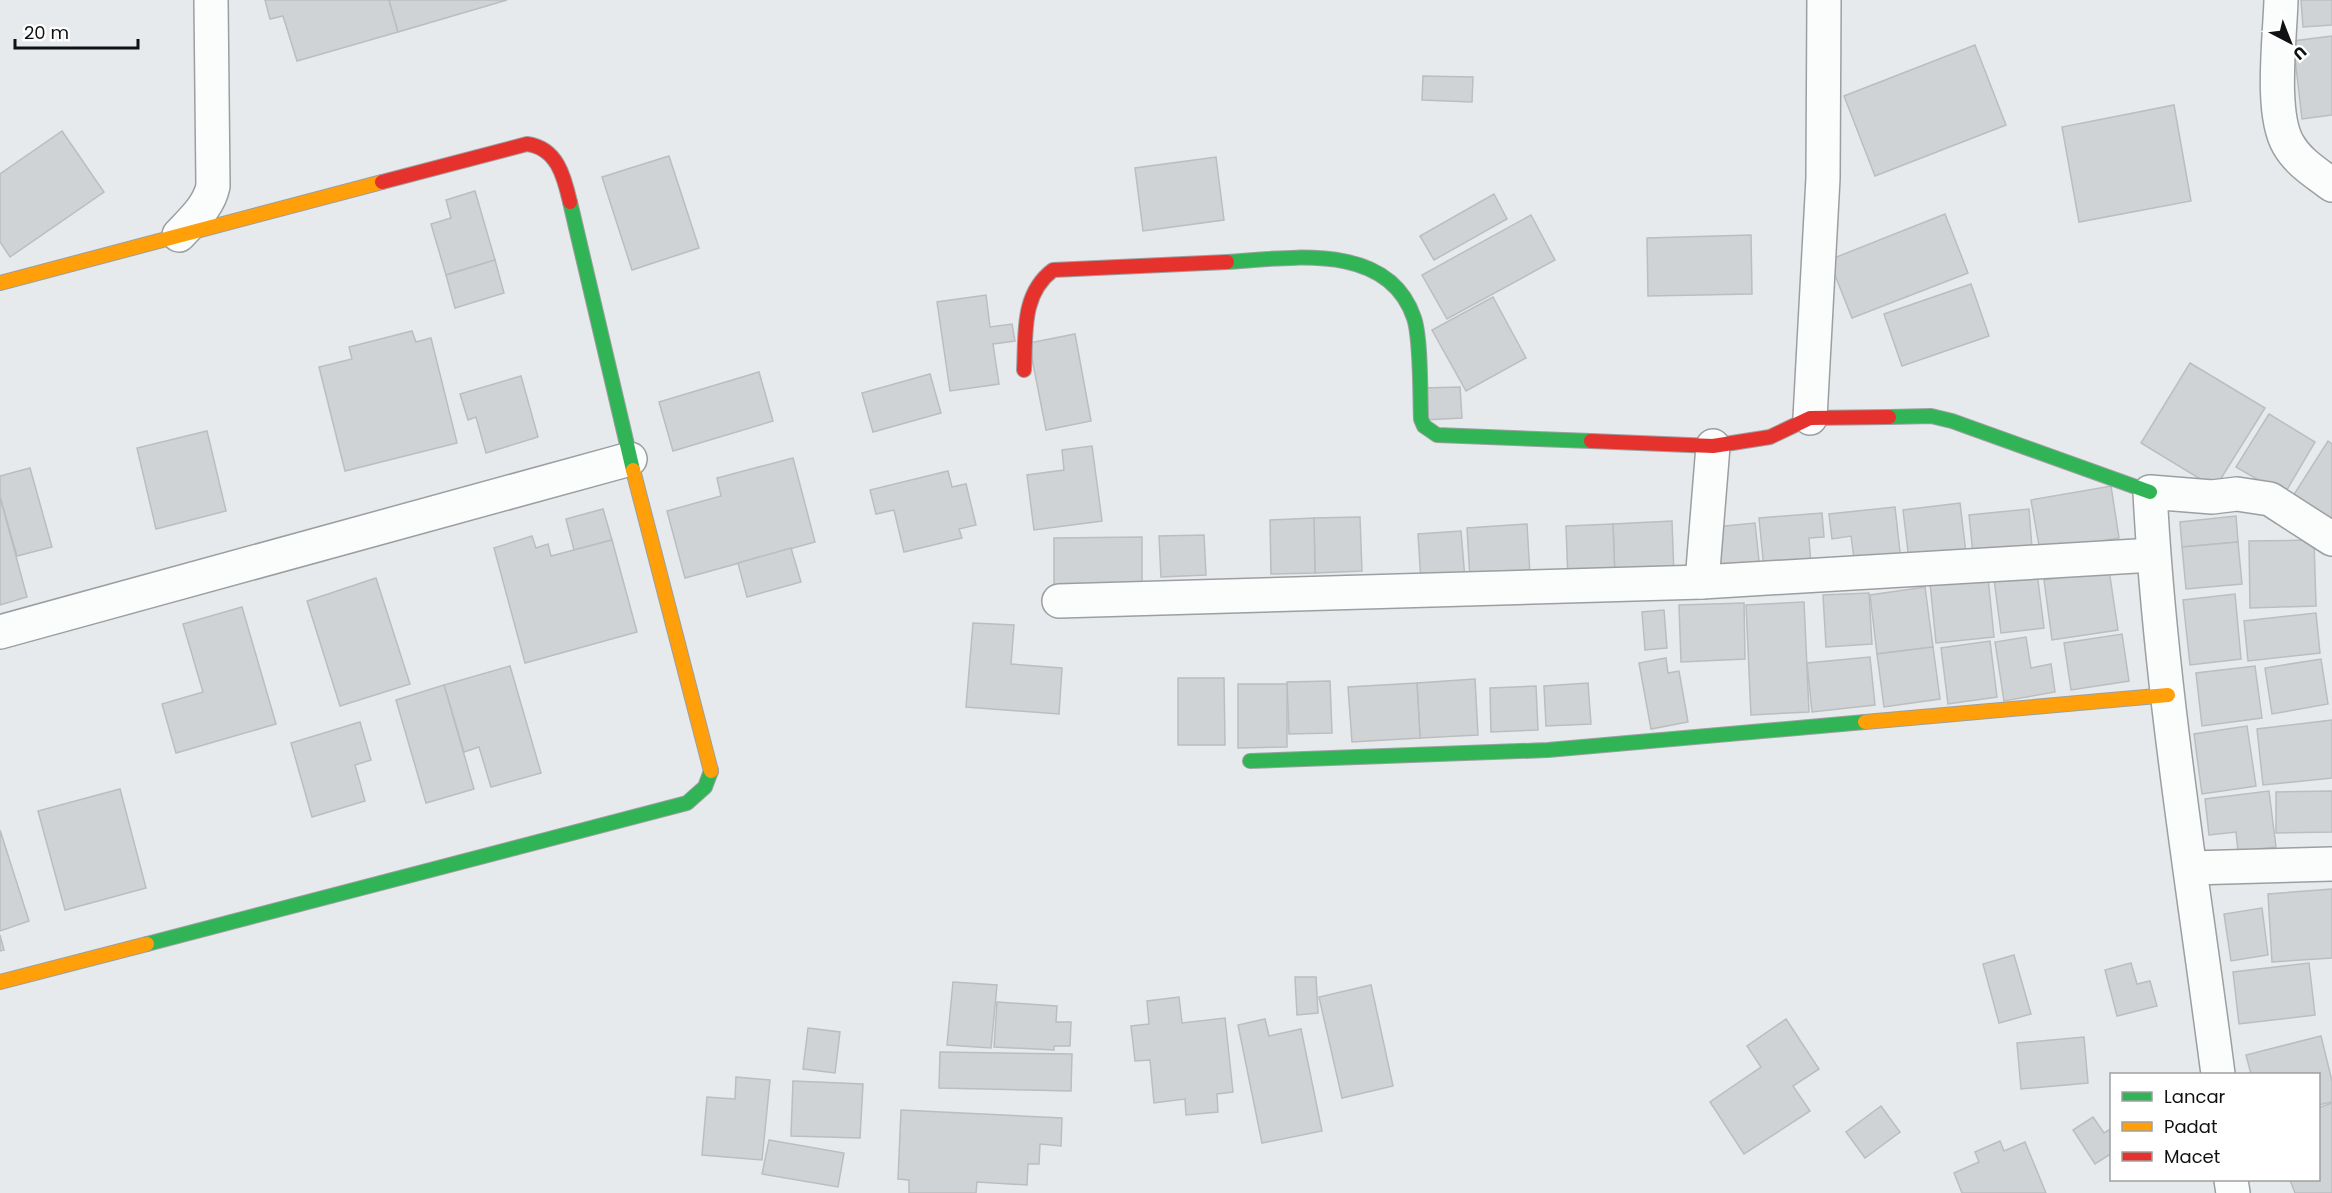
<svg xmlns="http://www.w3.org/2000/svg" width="2332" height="1193" viewBox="0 0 2332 1193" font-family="Poppins,sans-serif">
<rect width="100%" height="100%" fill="#e6eaec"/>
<g fill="#d0d3d5" stroke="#bbbdbf" stroke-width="1.5">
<polygon points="265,0 389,0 398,32 297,61 283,16 270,19"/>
<polygon points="389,0 507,0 398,32"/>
<polygon points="2301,0 2332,0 2332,25 2303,27"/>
<polygon points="2332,36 2332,115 2302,119 2293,41"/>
<polygon points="1975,45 2006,125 1875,176 1844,96"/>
<polygon points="1423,76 1473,77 1472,102 1422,100"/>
<polygon points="2174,105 2191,201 2079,222 2062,127"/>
<polygon points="62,131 104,192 10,257 0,242 0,174"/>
<polygon points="669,156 699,248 632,270 602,177"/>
<polygon points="1216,157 1224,220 1143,231 1135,168"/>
<polygon points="475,191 495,260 446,275 431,224 451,218 446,200"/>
<polygon points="1494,194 1507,219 1434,260 1420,236"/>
<polygon points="1945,214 1968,273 1852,318 1829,260"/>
<polygon points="1531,215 1555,260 1447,319 1422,275"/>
<polygon points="1751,235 1752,294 1648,296 1647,238"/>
<polygon points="495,260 504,293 455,308 446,275"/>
<polygon points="1971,284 1989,336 1902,366 1884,314"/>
<polygon points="986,295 990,327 1012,324 1015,341 993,344 999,384 950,391 937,302"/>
<polygon points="1493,297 1526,358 1466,391 1432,330"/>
<polygon points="412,331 416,342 431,338 457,443 345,471 319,367 352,359 349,347"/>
<polygon points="1075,334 1091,421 1046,430 1029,343"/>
<polygon points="2190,363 2265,408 2215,488 2141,443"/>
<polygon points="759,372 773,421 673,451 659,402"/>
<polygon points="930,374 941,413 873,432 862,393"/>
<polygon points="521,376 538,437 486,453 476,417 468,420 460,394"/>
<polygon points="1460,387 1462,418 1424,420 1423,388"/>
<polygon points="2269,414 2315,442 2284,495 2236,467"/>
<polygon points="207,431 226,511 156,529 137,448"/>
<polygon points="2328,441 2332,444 2332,521 2293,496"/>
<polygon points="1092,446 1102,521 1034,530 1027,475 1064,470 1062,450"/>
<polygon points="793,458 815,542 685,578 667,511 721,496 717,478"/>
<polygon points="30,468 52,547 17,556 0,497 0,476"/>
<polygon points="948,471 952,487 966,484 976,525 959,529 962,538 904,552 894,510 876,514 870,490"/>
<polygon points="2111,486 2119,538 2040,551 2031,500"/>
<polygon points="0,497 27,597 0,605"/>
<polygon points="1960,503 1966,553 1909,560 1903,510"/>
<polygon points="1895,507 1901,561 1855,566 1851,536 1832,539 1829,514"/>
<polygon points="603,509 612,540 574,550 566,519"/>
<polygon points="2029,509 2032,548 1973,554 1969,515"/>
<polygon points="1822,513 1824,537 1809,538 1811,565 1764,569 1759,518"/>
<polygon points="2236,516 2238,542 2182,547 2180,522"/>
<polygon points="1360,517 1362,571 1315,573 1314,518"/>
<polygon points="1314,518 1315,573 1271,574 1270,520"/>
<polygon points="1672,521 1674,576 1615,578 1613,524"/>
<polygon points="1755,523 1760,570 1719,575 1715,527"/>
<polygon points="1527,524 1530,575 1470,579 1467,528"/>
<polygon points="1613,524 1615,578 1568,581 1566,526"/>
<polygon points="1461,531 1465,579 1421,582 1418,534"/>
<polygon points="1204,535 1206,575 1161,577 1159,536"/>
<polygon points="532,536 536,548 548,544 551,556 612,540 637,632 525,663 494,548"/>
<polygon points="1142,537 1142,584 1054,585 1054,538"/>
<polygon points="2314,540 2316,606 2250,608 2249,541"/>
<polygon points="2238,542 2242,584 2186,589 2182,547"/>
<polygon points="791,548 801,582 747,597 738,563"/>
<polygon points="2109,570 2118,630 2052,640 2044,580"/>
<polygon points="2037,573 2044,628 2001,633 1994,579"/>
<polygon points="1988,577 1994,637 1936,643 1930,583"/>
<polygon points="376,578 410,684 340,706 307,601"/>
<polygon points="1925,587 1933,647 1877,654 1870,595"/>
<polygon points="1869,593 1872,644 1826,647 1823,595"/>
<polygon points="2235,594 2241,659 2190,665 2183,600"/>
<polygon points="1804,602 1809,712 1751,715 1746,605"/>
<polygon points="1744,603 1745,659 1681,662 1679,605"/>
<polygon points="242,607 276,724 176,753 162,704 203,692 183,624"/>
<polygon points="1664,610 1667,648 1645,650 1642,612"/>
<polygon points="2316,613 2320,653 2248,661 2244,621"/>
<polygon points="973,623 1014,625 1011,664 1062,668 1059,714 966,707"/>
<polygon points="2122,634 2129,681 2071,690 2064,643"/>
<polygon points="2026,637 2031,668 2051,664 2055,692 2004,701 1995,642"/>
<polygon points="1990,641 1997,697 1948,704 1941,648"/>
<polygon points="1933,647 1940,699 1884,707 1877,654"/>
<polygon points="1870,657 1875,705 1812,712 1807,663"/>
<polygon points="1666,658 1668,673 1679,671 1688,722 1651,729 1639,663"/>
<polygon points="2321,659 2328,704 2272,714 2265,668"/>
<polygon points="510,666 541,773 491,787 479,747 464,752 444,685"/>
<polygon points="2255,666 2262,718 2202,726 2196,673"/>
<polygon points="1178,678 1224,678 1225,745 1178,745"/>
<polygon points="1475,679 1478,735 1420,738 1417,683"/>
<polygon points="1330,681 1332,733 1289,734 1287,682"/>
<polygon points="1417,683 1420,738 1352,742 1348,687"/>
<polygon points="1588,683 1591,724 1546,726 1544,686"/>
<polygon points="1238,684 1287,684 1287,747 1238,748"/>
<polygon points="444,685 474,789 426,803 396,700"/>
<polygon points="1536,686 1538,730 1491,732 1490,688"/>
<polygon points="2332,720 2332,778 2263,785 2257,729"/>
<polygon points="360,722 371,760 355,765 365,801 312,817 291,743"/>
<polygon points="2247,726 2256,786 2202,794 2194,734"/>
<polygon points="120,789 146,888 65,910 38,811"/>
<polygon points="2269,791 2276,847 2238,851 2236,832 2209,835 2205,799"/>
<polygon points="2332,791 2332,832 2276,833 2276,792"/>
<polygon points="0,830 29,921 0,931"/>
<polygon points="2332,889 2332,958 2272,962 2268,894"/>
<polygon points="2262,908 2268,955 2231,961 2224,914"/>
<polygon points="0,935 4,950 0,951"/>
<polygon points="2014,955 2031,1014 1999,1023 1983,964"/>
<polygon points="2131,963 2137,984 2150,981 2157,1006 2117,1016 2105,970"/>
<polygon points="2309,963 2315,1015 2239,1024 2233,972"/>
<polygon points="1295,977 1316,977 1318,1013 1297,1015"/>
<polygon points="953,982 997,985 991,1048 947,1045"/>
<polygon points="1371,985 1393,1086 1342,1098 1319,997"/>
<polygon points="1179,997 1182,1023 1225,1018 1233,1092 1217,1094 1218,1112 1186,1115 1185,1099 1154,1103 1150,1060 1135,1061 1131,1026 1149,1024 1147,1001"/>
<polygon points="997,1002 1057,1006 1056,1022 1071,1022 1070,1046 1054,1046 1054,1050 994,1047"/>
<polygon points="1265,1019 1269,1036 1301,1029 1322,1131 1262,1143 1238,1025"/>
<polygon points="1786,1019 1819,1069 1793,1086 1810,1111 1744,1154 1710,1102 1761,1067 1747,1046"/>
<polygon points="808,1028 840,1032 835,1073 803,1069"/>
<polygon points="2321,1036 2332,1081 2332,1102 2318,1105 2318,1074 2251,1074 2246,1055"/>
<polygon points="2084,1037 2088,1083 2021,1089 2017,1043"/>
<polygon points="940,1052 1072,1054 1071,1091 939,1088"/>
<polygon points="736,1077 770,1080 762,1160 702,1155 707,1097 735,1099"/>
<polygon points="793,1081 863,1084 860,1138 791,1136"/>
<polygon points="2332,1103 2332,1193 2295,1193 2290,1180 2318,1180 2318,1108"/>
<polygon points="1881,1106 1900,1132 1865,1158 1846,1132"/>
<polygon points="901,1110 1062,1118 1061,1146 1040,1144 1039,1164 1028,1164 1027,1185 977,1182 976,1193 909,1193 909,1180 898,1179"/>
<polygon points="2093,1117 2104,1133 2112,1128 2112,1153 2095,1164 2073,1130"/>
<polygon points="769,1140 844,1153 838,1187 762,1174"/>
<polygon points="2000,1141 2004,1151 2025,1142 2046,1193 1962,1193 1954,1173 1979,1162 1975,1152"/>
</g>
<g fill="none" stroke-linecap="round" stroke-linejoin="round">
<g stroke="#9c9fa0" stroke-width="36">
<g id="street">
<path d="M2281,0c-1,37 -11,113 7,144 10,18 27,28 44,41"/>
<path d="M179,235c14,-15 30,-29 34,-49l-2,-186"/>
<polyline points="1810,418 1823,178 1824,0"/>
<polyline points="1702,582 1713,446"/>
<polyline points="1059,601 1702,582 2153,555"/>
<polyline points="0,632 630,459"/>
<polyline points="2191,868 2332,864"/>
<path d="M2218,1074c-25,-193 -58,-387 -68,-582l62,5 25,-3 33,5 62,40"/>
<polyline points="2231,1180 2233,1193"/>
</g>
</g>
<g stroke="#9c9fa0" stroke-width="16">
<g id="fast">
<polyline points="570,202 633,470"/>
<path d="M1227,262c63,-4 161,-21 187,56 7,20 6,77 7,101l3,7 13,9 154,6"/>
<polyline points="1889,417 1931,416 1952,421 2150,492"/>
<polyline points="1250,761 1548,750 1865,722"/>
<polyline points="147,944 687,803 705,787 711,771"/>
</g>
</g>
<g stroke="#9c9fa0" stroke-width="16">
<g id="slow">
<polyline points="0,283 382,182"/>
<polyline points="633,470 711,771"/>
<polyline points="1865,722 2168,695"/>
<polyline points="0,982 147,944"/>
</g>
</g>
<g stroke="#9c9fa0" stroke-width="16">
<g id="jam">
<path d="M382,182l145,-38c30,4 37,32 43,58"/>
<path d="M1024,370c2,-36 -3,-76 29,-100l174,-8"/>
<polyline points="1591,441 1713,446 1770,437 1810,418 1889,417"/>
</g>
</g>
<use href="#street" stroke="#fbfcfc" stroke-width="33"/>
<use href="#fast" stroke="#30b455" stroke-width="14"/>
<use href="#slow" stroke="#ff9f0a" stroke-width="14"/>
<use href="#jam" stroke="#e5322d" stroke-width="14"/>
</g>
<rect x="2110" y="1073" width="210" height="108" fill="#ffffff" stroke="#9fa0a0" stroke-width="1.5"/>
<rect x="2122" y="1092" width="30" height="9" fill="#30b455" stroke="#9fa0a0" stroke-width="1.5"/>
<text x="2164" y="1103" font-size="18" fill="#0f1112">Lancar</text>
<rect x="2122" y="1122" width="30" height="9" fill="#ff9f0a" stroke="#9fa0a0" stroke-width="1.5"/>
<text x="2164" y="1133" font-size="18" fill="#0f1112">Padat</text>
<rect x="2122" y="1152" width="30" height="9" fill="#e5322d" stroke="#9fa0a0" stroke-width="1.5"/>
<text x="2164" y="1163" font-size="18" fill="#0f1112">Macet</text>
<g transform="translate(2290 42) rotate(138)" stroke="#ffffff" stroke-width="4.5" paint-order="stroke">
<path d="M0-4.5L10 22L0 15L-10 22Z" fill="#0f1112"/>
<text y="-9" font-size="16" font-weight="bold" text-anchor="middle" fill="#0f1112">U</text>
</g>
<path d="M15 39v9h123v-9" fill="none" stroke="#0f1112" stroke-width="3"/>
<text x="24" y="39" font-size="18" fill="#0f1112" stroke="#ffffff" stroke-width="4.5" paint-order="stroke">20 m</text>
</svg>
